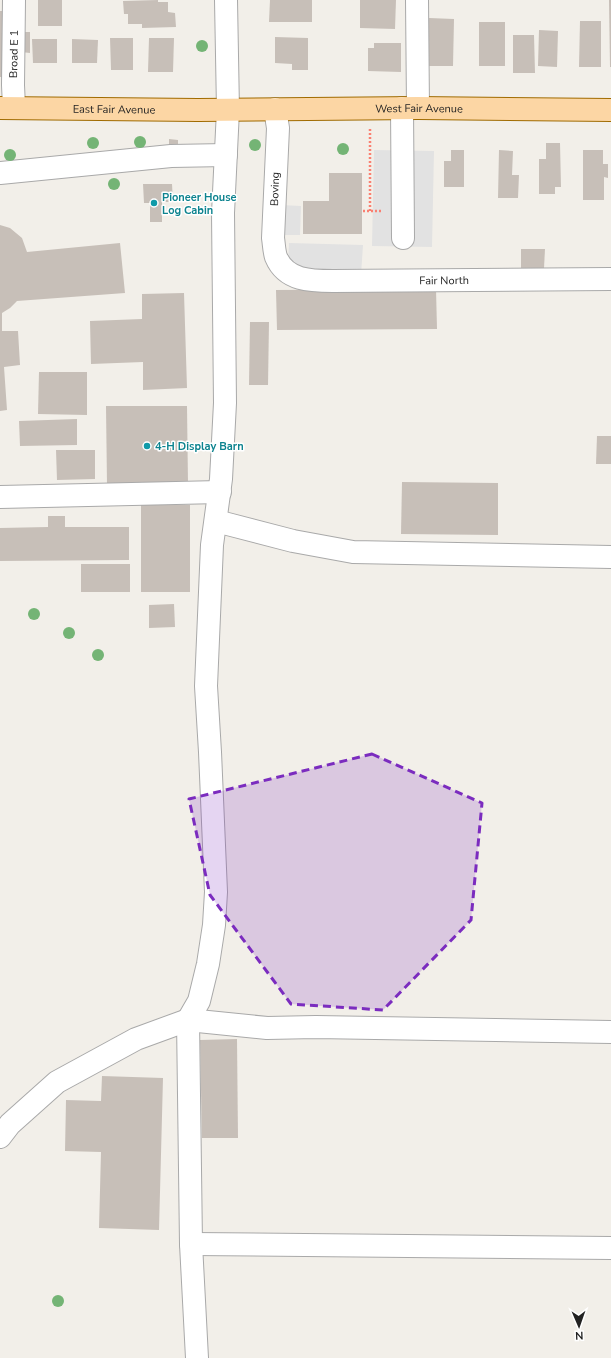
<svg xmlns="http://www.w3.org/2000/svg" width="611" height="1358" viewBox="0 0 611 1358" font-family="'Nunito Sans',sans-serif">
<rect width="100%" height="100%" fill="#f2efe9"/>
<g fill="#e2e2e2">
<polygon points="374,150 434,151 432,247 372,246"/>
<polygon points="281,205 301,206 300,235 281,235"/>
<polygon points="289,243 363,245 361,275 319,276 288,263"/>
</g>
<g fill="#c7bfb8">
<rect x="38" y="0" width="24" height="26"/>
<polygon points="158,0 158,2 168,2 168,12 175,13 176,27 142,28 142,24 128,24 128,14 124,14 123,1"/>
<polygon points="270,0 312,0 312,22 269,22"/>
<polygon points="360,0 396,0 395,29 360,28"/>
<polygon points="609,0 611,0 611,67 610,67"/>
<rect x="0" y="11" width="7" height="66"/>
<polygon points="429,18 454,19 453,66 428,66"/>
<polygon points="580,21 601,21 601,67 579,67"/>
<rect x="479" y="22" width="26" height="44"/>
<polygon points="539,30 558,31 557,67 538,66"/>
<polygon points="20,32 30,32 30,53 21,52"/>
<polygon points="513,35 534,35 535,73 513,73"/>
<polygon points="275,37 308,38 308,70 292,70 292,64 275,63"/>
<polygon points="110,38 133,38 133,70 111,70"/>
<polygon points="149,38 174,38 173,72 148,72"/>
<polygon points="32,39 57,39 57,63 33,63"/>
<polygon points="72,39 98,40 97,63 72,63"/>
<polygon points="374,43 401,43 401,72 368,71 368,48 374,48"/>
<polygon points="169,139 178,140 178,149 169,149"/>
<polygon points="546,143 560,143 561,187 555,187 555,194 539,194 539,159 546,159"/>
<polygon points="451,150 464,150 464,187 444,187 444,161 451,161"/>
<polygon points="499,150 513,151 512,175 519,175 518,198 498,198"/>
<polygon points="583,150 603,150 603,164 608,164 608,178 604,177 604,200 583,200"/>
<polygon points="329,173 362,173 362,234 303,234 303,201 329,201"/>
<polygon points="143,184 172,184 173,202 162,202 162,222 150,222 150,203 144,203"/>
<polygon points="0,225 10,228 22,238 27,252 120,243 125,293 17,301 10,308 2,313 2,331 18,331 20,365 4,367 7,410 0,411"/>
<polygon points="521,249 545,249 544,268 521,268"/>
<polygon points="436,289 437,329 277,330 276,290"/>
<polygon points="184,293 187,388 143,390 143,362 91,364 90,321 142,319 142,294"/>
<polygon points="250,322 269,322 268,385 249,385"/>
<polygon points="39,372 87,372 87,415 38,414"/>
<polygon points="106,406 187,406 188,485 107,485"/>
<polygon points="77,419 77,445 20,446 19,421"/>
<polygon points="597,436 611,436 611,464 596,464"/>
<polygon points="56,450 95,450 95,479 57,480"/>
<polygon points="402,482 498,483 498,535 401,534"/>
<rect x="141" y="505" width="49" height="87"/>
<polygon points="48,516 65,516 65,527 129,527 129,560 0,561 0,528 48,527"/>
<rect x="81" y="564" width="49" height="28"/>
<polygon points="174,604 175,627 149,628 149,605"/>
<polygon points="237,1039 238,1138 202,1138 200,1040"/>
<polygon points="102,1076 163,1078 159,1230 99,1228 101,1152 65,1151 66,1100 101,1101"/>
</g>
<g fill="none" stroke-linecap="round" stroke-linejoin="round">
<g stroke="#a9a9a9" stroke-width="24">
<g id="minor">
<polyline points="14,0 13,85 14,107"/>
<polyline points="417,0 418,108"/>
<polyline points="402,108 403,238"/>
<path id="s1" d="M275,109l3,19 -5,110c1,6 1,13 3,19 10,24 35,24 57,24l278,-2"/>
<polyline points="0,173 171,156 226,155"/>
<polyline points="0,497 220,492"/>
<polyline points="216,521 293,541 353,552 611,557"/>
<polyline points="0,1137 10,1124 57,1082 136,1039 188,1020 267,1028 316,1027 611,1032"/>
<polyline points="191,1244 611,1248"/>
<polyline points="197,1358 191,1244 188,1020 199,1001 208,964 214,925 216,892 210,752 206,686 212,545 221,479 225,403 223,213 228,110 226,0"/>
</g>
</g>
<g stroke="#a06b00" stroke-width="24">
<g id="major">
<path id="s2" d="M0,108l198,2 220,-2 193,2"/>
</g>
</g>
<g stroke="#fa8072" stroke-width="2.5" stroke-dasharray="2 2" stroke-linecap="butt">
<polyline points="363,211 383,211"/>
<polyline points="370,211 370,129"/>
</g>
<use href="#minor" stroke="#fff" stroke-width="22"/>
<use href="#major" stroke="#fcd6a4" stroke-width="22"/>
</g>
<g fill="#74b475">
<circle cx="202" cy="46" r="6"/>
<circle cx="140" cy="142" r="6"/>
<circle cx="93" cy="143" r="6"/>
<circle cx="255" cy="145" r="6"/>
<circle cx="343" cy="149" r="6"/>
<circle cx="10" cy="155" r="6"/>
<circle cx="114" cy="184" r="6"/>
<circle cx="34" cy="614" r="6"/>
<circle cx="69" cy="633" r="6"/>
<circle cx="98" cy="655" r="6"/>
<circle cx="58" cy="1301" r="6"/>
</g>
<path fill="#7b2cbf" fill-opacity="0.2" stroke="#7b2cbf" stroke-width="3" stroke-dasharray="8 5" stroke-linejoin="round" d="M372,754l110,49 -11,117 -88,90 -92,-6 -81,-109 -21,-96z"/>
<g fill="#0f9aa8" stroke="#fff" stroke-width="1.5">
<circle cx="154" cy="203" r="4"/>
<circle cx="147" cy="446" r="4"/>
</g>
<g text-anchor="middle" dominant-baseline="central" stroke-width="3" stroke-linejoin="round" paint-order="stroke">
<g font-size="11" fill="#222" stroke="#fff">
<text transform="translate(14 54) rotate(-89)">Broad E 1</text>
<text stroke="none"><textPath href="#s2" startOffset="419">West Fair Avenue</textPath></text>
<text stroke="none"><textPath href="#s2" startOffset="114">East Fair Avenue</textPath></text>
<text transform="translate(275 189) rotate(-88)">Boving</text>
<text stroke="none"><textPath href="#s1" startOffset="326">Fair North</textPath></text>
</g>
<g font-size="11" font-weight="bold" fill="#0d838f" stroke="#fff" text-anchor="start">
<text x="162" y="197">Pioneer House<tspan x="162" dy="13">Log Cabin</tspan></text>
<text x="155" y="446">4-H Display Barn</text>
</g>
</g>
<g transform="translate(579 1326) rotate(178)" stroke="#ffffff" stroke-width="3" paint-order="stroke">
<path d="M0-3L7 15L0 10L-7 15Z" fill="#222222"/>
<text y="-6" font-size="11" font-weight="bold" text-anchor="middle" fill="#222222">N</text>
</g>
</svg>
